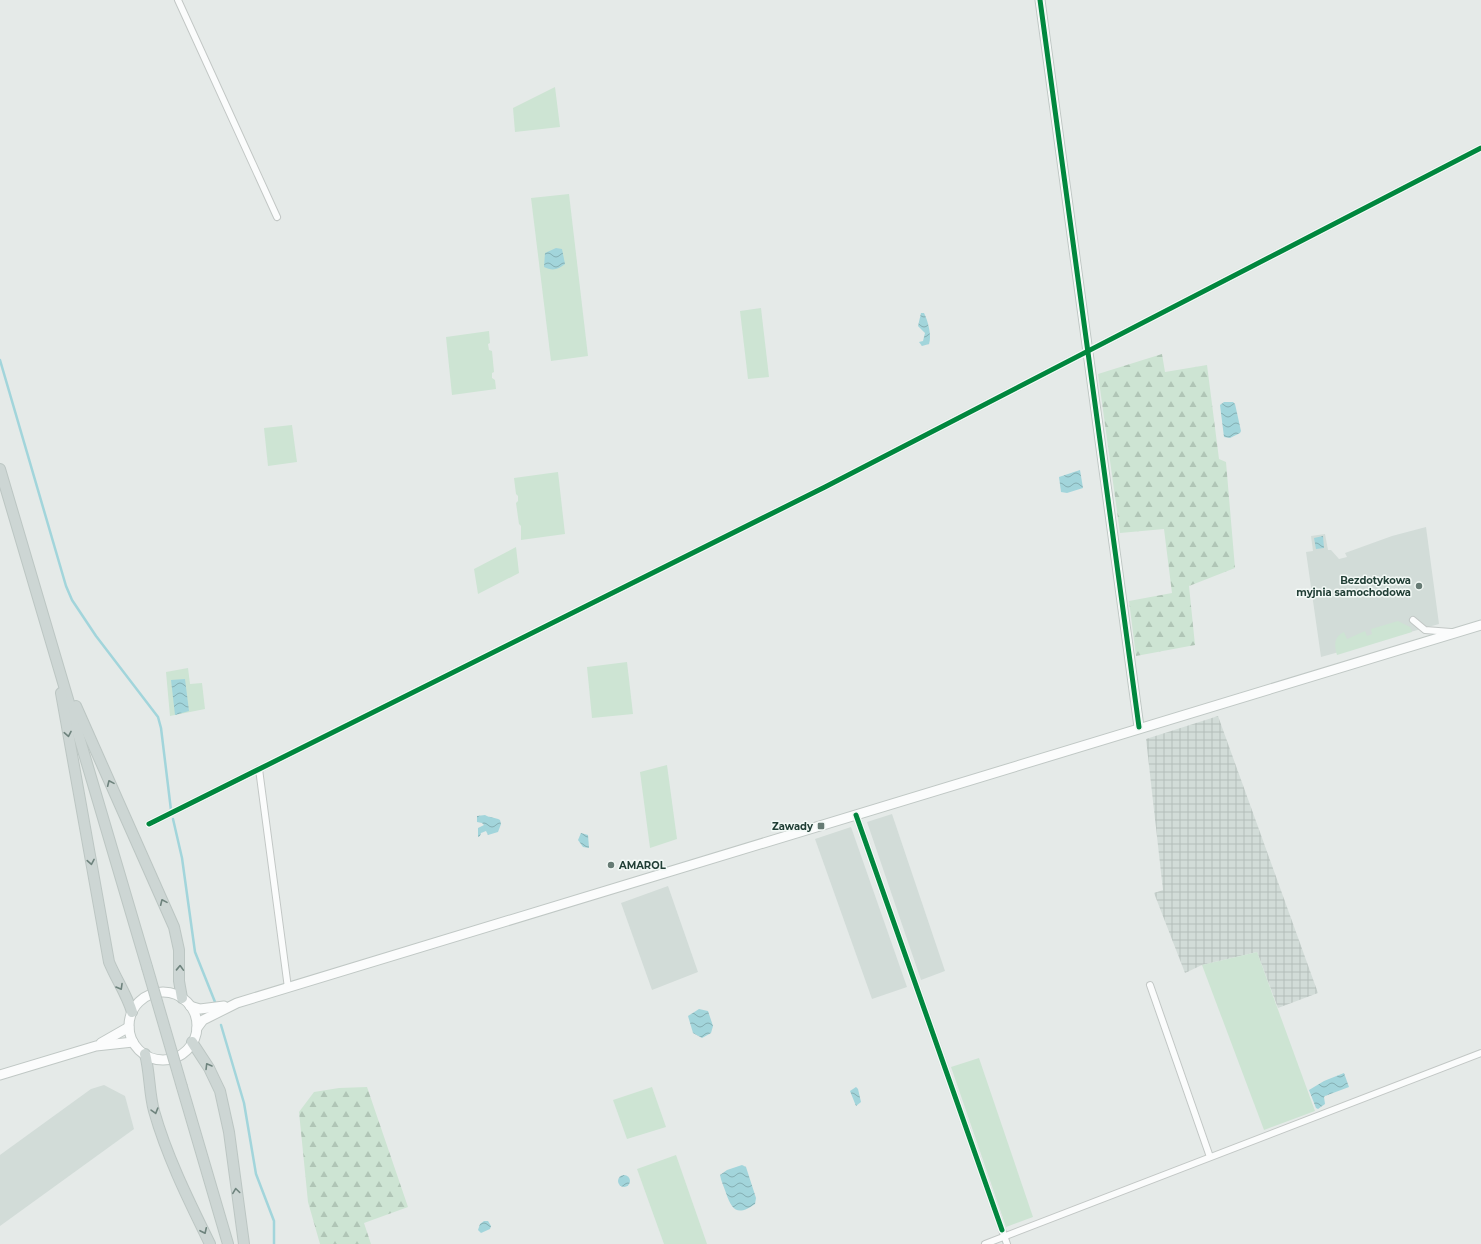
<svg xmlns="http://www.w3.org/2000/svg" width="1481" height="1244" viewBox="0 0 1481 1244" font-family="Montserrat,sans-serif">
<defs>
<pattern id="industrial-grid" width="8" height="8" patternUnits="userSpaceOnUse"><rect width="8" height="8" fill="#d2dcd8"/><path d="M0 4h8M4 0v8" fill="none" stroke="#b4beba"/></pattern>
<pattern id="forest-firs" width="22" height="20" patternUnits="userSpaceOnUse"><rect width="22" height="20" fill="#cde4d3"/><path d="M5 1l3.5 6h-7zM16 11l3.5 6h-7z" fill="#b0c5b6"/></pattern>
<pattern id="water-waves" width="16" height="10" patternUnits="userSpaceOnUse"><rect width="16" height="10" fill="#a2d5db"/><path d="M0 5q4-4 8 0t8 0" fill="none" stroke="#84aeb2"/></pattern>
</defs>
<rect width="100%" height="100%" fill="#e5eae8"/>
<g fill="#d2dcd8">
<polygon points="1426,527 1439,624 1321,657 1306,552 1313,551 1311,536 1325,534 1328,550 1331,550 1339,559 1347,557 1345,553 1392,536"/>
<polygon points="892,814 945,971 921,980 867,822"/>
<polygon points="851,827 907,987 872,999 815,839"/>
<polygon points="668,886 698,972 652,990 621,903"/>
<polygon points="104,1085 125,1096 134,1129 0,1226 0,1155 91,1089"/>
</g>
<polygon fill="url(#industrial-grid)" points="1218,716 1318,993 1278,1008 1257,952 1202,965 1185,973 1154,893 1163,890 1146,739"/>
<g fill="#cde4d3">
<polygon points="555,87 560,127 515,132 513,108"/>
<polygon points="569,194 588,356 551,361 531,198"/>
<polygon points="761,308 769,377 748,379 740,311"/>
<polygon points="489,331 490,343 488,344 489,350 492,351 494,372 492,373 492,378 495,380 496,389 452,395 446,337"/>
<polygon points="292,425 297,462 268,466 264,428"/>
<polygon points="558,472 565,534 521,540 521,526 519,524 516,503 518,501 518,496 516,494 514,478"/>
<polygon points="516,547 519,573 478,594 474,569"/>
<path d="M1398,621l12,6 2,5 -75,23c-3,-10 -3,-19 7,-23l3,7 18,-8 2,5 5,-2 -1,-5z"/>
<polygon points="627,662 633,714 592,718 587,667"/>
<polygon points="188,668 190,684 202,683 205,709 170,716 166,672"/>
<polygon points="667,765 677,839 650,848 640,772"/>
<polygon points="1257,952 1315,1111 1264,1130 1202,965"/>
<polygon points="979,1058 1033,1217 1006,1227 951,1067"/>
<polygon points="652,1087 666,1127 627,1139 613,1100"/>
<polygon points="676,1155 707,1244 664,1244 637,1169"/>
</g>
<g fill="url(#forest-firs)">
<polygon points="1162,354 1165,372 1207,365 1219,459 1226,462 1235,568 1189,586 1195,645 1136,656 1129,601 1172,593 1164,529 1120,533 1098,374"/>
<polygon points="367,1087 408,1207 364,1223 371,1244 320,1244 308,1202 299,1112 314,1092 339,1088"/>
</g>
<g fill="url(#water-waves)">
<path d="M556,248l6,1 3,15c-7,6 -13,7 -21,3l1,-14z"/>
<path d="M921,313h3c4,8 8,23 5,31l-7,2 -3,-4 4,-1 2,-8 -7,-7z"/>
<polygon points="1224,402 1233,402 1235,404 1241,431 1240,433 1230,438 1224,437 1220,405"/>
<polygon points="1080,470 1083,488 1067,493 1061,492 1059,477"/>
<polygon points="1323,536 1324,548 1316,549 1314,538"/>
<polygon points="185,679 189,711 175,715 171,680"/>
<path d="M485,815c5,3 10,2 15,5l1,4 -3,8 -10,3 -2,-4 -5,2 -1,3 -2,1v-9l6,-3 -2,-2 -5,-1v-6z"/>
<polygon points="581,833 588,835 589,848 583,847 578,840"/>
<polygon points="699,1009 708,1011 713,1026 711,1033 702,1038 693,1033 688,1016"/>
<polygon points="1344,1073 1349,1087 1325,1096 1324,1097 1325,1104 1318,1109 1316,1108 1309,1090 1324,1081"/>
<polygon points="856,1087 858,1089 861,1102 856,1106 850,1091"/>
<path d="M742,1165l4,2 10,31 -1,6c-17,12 -23,7 -29,-11 -2,-6 -5,-12 -6,-18l7,-5z"/>
<circle cx="624" cy="1181" r="6"/>
<polygon points="484,1221 488,1221 491,1226 490,1229 481,1233 478,1230 480,1224"/>
</g>
<g fill="none" stroke-linecap="round" stroke-linejoin="round">
<g stroke="#a2d5db" stroke-width="2.5">
<polyline points="0,360 66,586 72,600 96,636 158,717 161,728 171,810"/>
<polyline points="173,819 182,858 195,952 215,1002"/>
<polyline points="221,1025 244,1103 256,1174 274,1221 274,1244"/>
</g>
<g stroke="#c2c7c5" stroke-width="8">
<g id="street">
<polyline points="178,0 277,217"/>
<polyline points="1413,620 1425,630 1451,632"/>
<polyline points="259,769 288,988"/>
<polyline points="856,815 1007,1244"/>
<polyline points="149,824 825,487 1481,148"/>
<polyline points="1150,985 1210,1157"/>
<polyline points="985,1244 1481,1053"/>
</g>
</g>
<g stroke="#c0c8c5" stroke-width="11">
<g id="secondary">
<polyline points="1040,0 1139,727"/>
<circle cx="163" cy="1026" r="34"/>
<polyline points="190,1006 200,1009 224,1006"/>
<polyline points="197,1028 203,1020 237,1003 1481,625"/>
<polyline points="101,1043 129,1027"/>
<polyline points="0,1075 96,1046 133,1042"/>
</g>
</g>
<g stroke="#bcc6c3" stroke-width="12">
<g id="primary">
<polyline points="0,469 147,967"/>
<path d="M61,693l48,269c7,17 18,33 23,50"/>
<polyline points="76,706 174,927 179,950 179,981 182,998"/>
<polyline points="192,1042 209,1068 220,1091 229,1132 244,1244"/>
<path d="M145,1054c5,19 4,39 9,57 13,46 35,90 56,133"/>
<polyline points="182,1087 228,1244"/>
</g>
</g>
<use href="#street" stroke="#fbfcfc" stroke-width="6"/>
<use href="#secondary" stroke="#fbfcfc" stroke-width="9"/>
<use href="#primary" stroke="#cdd6d4" stroke-width="10"/>
<g stroke="#bcc6c3" stroke-width="12" stroke-linecap="butt">
<polyline id="primary-bridge" points="147,967 182,1087"/>
</g>
<use href="#primary-bridge" stroke="#cdd6d4" stroke-width="10"/>
<g stroke="#f3f9f6" stroke-width="8">
<g id="cycleway">
<polyline points="1040,0 1139,727"/>
<polyline points="856,815 1002,1230"/>
<polyline points="149,824 825,487 1481,148"/>
</g>
</g>
<use href="#cycleway" stroke="#00873e" stroke-width="5"/>
</g>
<defs><path id="oneway-chevron" d="M-2-3.5L2.5 0L-2 3.5" fill="none" stroke-width="1.6" stroke-linecap="round" stroke-linejoin="round"/></defs>
<g stroke="#6e837d">
<use href="#oneway-chevron" transform="translate(68 734) rotate(79)"/>
<use href="#oneway-chevron" transform="translate(110 783) rotate(-114)"/>
<use href="#oneway-chevron" transform="translate(91 862) rotate(80)"/>
<use href="#oneway-chevron" transform="translate(163 902) rotate(-114)"/>
<use href="#oneway-chevron" transform="translate(180 968) rotate(-88)"/>
<use href="#oneway-chevron" transform="translate(120 987) rotate(60)"/>
<use href="#oneway-chevron" transform="translate(208 1066) rotate(-121)"/>
<use href="#oneway-chevron" transform="translate(155 1111) rotate(74)"/>
<use href="#oneway-chevron" transform="translate(236 1191) rotate(-98)"/>
<use href="#oneway-chevron" transform="translate(204 1231) rotate(65)"/>
</g>
<g fill="#667b74" stroke="#f3f9f6" stroke-width="1.5">
<circle cx="1419" cy="586" r="4"/>
<rect x="817" y="822" width="8" height="8" rx="2"/>
<circle cx="611" cy="865" r="4"/>
</g>
<g text-anchor="middle" dominant-baseline="central" stroke-width="3" stroke-linejoin="round" paint-order="stroke">
<g font-size="10" font-weight="bold" fill="#213f36" stroke="#f3f9f6" text-anchor="end">
<text x="1411" y="580">Bezdotykowa<tspan x="1411" dy="12">myjnia samochodowa</tspan></text>
<text x="813" y="826">Zawady</text>
<text x="619" y="865" text-anchor="start">AMAROL</text>
</g>
</g>
</svg>
